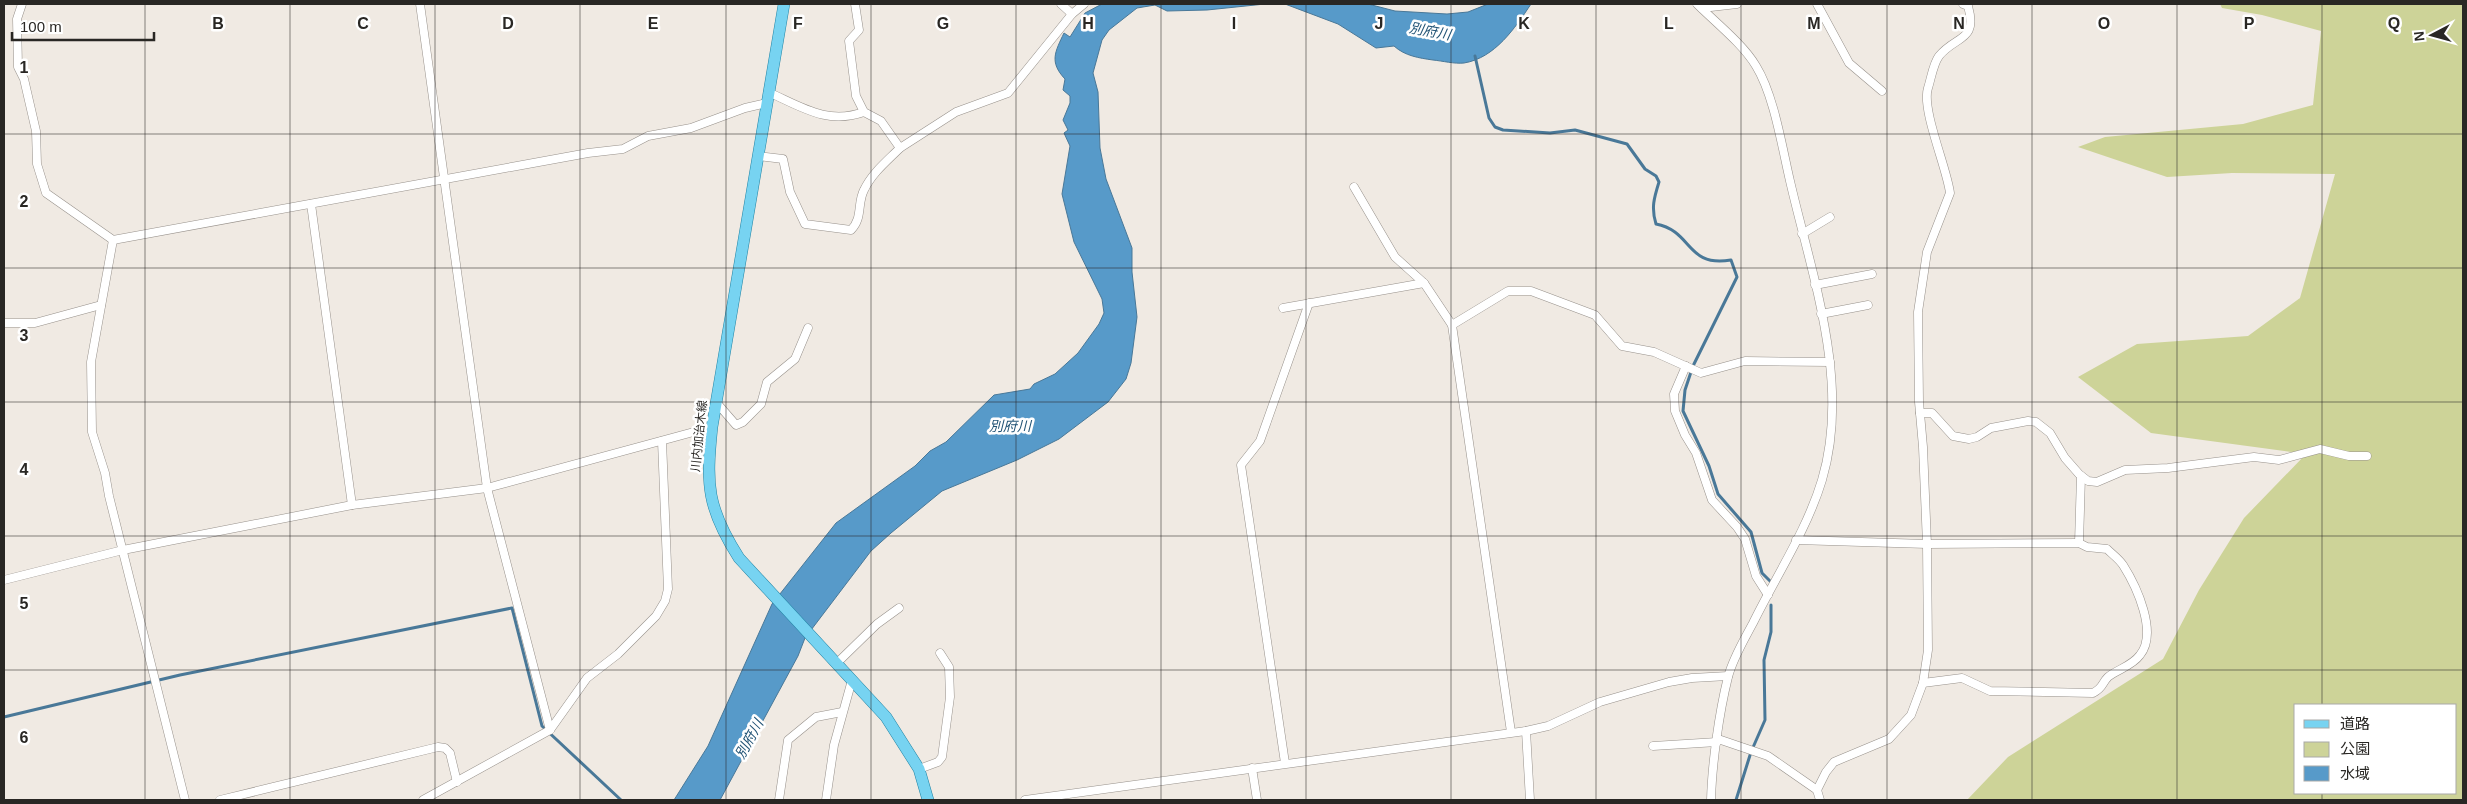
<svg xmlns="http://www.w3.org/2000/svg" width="2467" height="804" viewBox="0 0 2467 804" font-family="Helvetica,'Noto Sans JP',sans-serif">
<rect width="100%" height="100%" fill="#f0eae3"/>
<path fill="#cdd398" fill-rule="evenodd" d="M2220,4h243v796h-496l41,-43 155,-98 36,-69 45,-72 62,-64 -155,-21 -73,-56 59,-33 111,-8 52,-38 35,-124 -103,-1 -65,4 -89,-30 27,-10 138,-13 70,-19 8,-74 -59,-16 -40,-7zM2296,705h160v88h-160z"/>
<g fill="#579ac9" stroke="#497898">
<path d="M1102,4h163l-58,6 -40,1 -12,-6 -18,3 -28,22 -7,10 -9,33 5,19 2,56 6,31 26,69v24l5,45 -6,46 -5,16 -18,23 -49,37 -42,21 -75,31 -51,42 -20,18 -66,87 -7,18 -78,144h-46l34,-54 64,-142 64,-81 79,-57 15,-15 16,-9 48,-47 36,-6 4,-5 21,-10 23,-21 21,-29 5,-11 -2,-14 -28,-57 -12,-48 8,-48 -6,-13 4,-3 -5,-10 7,-17v-7l-7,-6 2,-11c-16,-17 -10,-27 -1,-46l6,4 15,-24z"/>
<path d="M1285,4h83l27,7 52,3 21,-2 20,-8h43c-16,24 -36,54 -67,59 -10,1 -21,-2 -31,-3 -14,-2 -28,-4 -39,-14l-18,2 -38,-24z"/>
</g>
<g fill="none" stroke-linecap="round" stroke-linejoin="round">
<g stroke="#497898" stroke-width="3">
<path d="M1475,56l14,62 6,9 8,3 47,3 25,-3 52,14 18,25 11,7 3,6c-5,16 -8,26 -3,42 37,7 30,44 75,36l6,17 -44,89 -8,24 -2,21 26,55 9,28 33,38 11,41 9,9"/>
<polyline points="4,717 180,675 512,608 542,726 621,800"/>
<polyline points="1736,800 1751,752 1765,720 1764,660 1771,632 1771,605"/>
</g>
<g stroke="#97918b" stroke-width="9">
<g id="minor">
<polyline points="22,4 17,19 18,67 24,79 36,131 37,164 46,193 113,240 588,153 623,149 648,136 691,128 745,108 767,103"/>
<polyline points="420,4 487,488 550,730"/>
<polyline points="855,4 859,30 849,41 856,96 864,112 881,121 900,148 956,112 1008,93 1072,14 1084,4"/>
<polyline points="1061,4 1072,14"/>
<path d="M1697,4c18,18 46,40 59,62 18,29 26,81 34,115 22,95 61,202 32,299 -15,50 -46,96 -69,143 -9,17 -20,35 -25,54 -9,36 -16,87 -17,123"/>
<polyline points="1817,4 1849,63 1882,91"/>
<polyline points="1702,8 1737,4"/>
<path d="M768,92c34,15 59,33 96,20"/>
<path d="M758,156l25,3 7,33 15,32 46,6c12,-12 6,-27 13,-40 8,-17 23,-29 36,-42"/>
<polyline points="1354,187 1395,257 1424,283 1452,325 1511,732"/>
<polyline points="311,204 352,505"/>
<polyline points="1802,234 1830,217"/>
<polyline points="113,240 91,362 92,432 105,473 109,496 185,800"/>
<polyline points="1815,285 1872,274"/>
<polyline points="1283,308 1424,283"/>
<polyline points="1821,314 1868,305"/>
<polyline points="4,323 35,323 101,305"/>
<polyline points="1452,325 1508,291 1531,291 1595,315 1622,346 1654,352 1701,373 1745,361 1830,362"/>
<polyline points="1686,366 1674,394 1675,411 1685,435 1696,453 1712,500 1737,527 1745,539 1756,576 1768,595"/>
<polyline points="716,402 736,425 743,422 761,404 767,382 795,359 808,328"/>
<polyline points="1920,413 1932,413 1953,436 1969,439 1977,437 1991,428 2028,421 2036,422 2050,433 2065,458 2079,474 2088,481 2097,482 2125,470 2168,468 2254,457 2279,460 2320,449 2349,456 2367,456"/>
<path d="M1796,540l131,4 152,-1 8,4 20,2c5,5 12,10 16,16 14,22 35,68 17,90 -8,11 -22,14 -32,22 -7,7 -4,10 -15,16l-103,-2 -28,-13 -39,5"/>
<polyline points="2079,543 2081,476"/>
<polyline points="4,580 123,550 352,505 487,488 712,427"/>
<polyline points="837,663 877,624 899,608"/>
<polyline points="1526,731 1530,800"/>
<polyline points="1718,739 1768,756 1817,790 1820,800"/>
<polyline points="1653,746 1717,742"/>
<polyline points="1285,763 1241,465 1260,441 1309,303"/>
<polyline points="1252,768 1257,800"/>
<polyline points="919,769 938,762 942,757 950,697 949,667 940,653"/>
<path d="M1817,790l9,-18 8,-10 55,-23 22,-24 12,-32 5,-33 -1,-106 -4,-97 -4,-45 -1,-90 9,-60 23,-59c-3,-25 -29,-84 -22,-105 3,-9 5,-24 11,-32 17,-21 39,-14 29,-50l-5,-2"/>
<polyline points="220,800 438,747 445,748 450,753 457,782"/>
<polyline points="423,800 550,730 587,678 618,654 656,616 665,601 668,589 662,441"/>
<polyline points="779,800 788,740 816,717 842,712"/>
<polyline points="826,800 834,745 852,680"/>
<polyline points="1025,800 1526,731 1548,726 1600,702 1669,682 1692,678 1728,676"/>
</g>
</g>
<g stroke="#2183a3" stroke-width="12">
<path id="primary" d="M784,4l-72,423c-6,58 -5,81 27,131l147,159 33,52 9,31"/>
</g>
<use href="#minor" stroke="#fff" stroke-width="8"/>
<use href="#primary" stroke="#77d3f1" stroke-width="11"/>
</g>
<path fill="none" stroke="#292724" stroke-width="1" stroke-opacity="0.55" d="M145,4v796M290,4v796M435,4v796M580,4v796M726,4v796M871,4v796M1016,4v796M1161,4v796M1306,4v796M1451,4v796M1596,4v796M1741,4v796M1887,4v796M2032,4v796M2177,4v796M2322,4v701M4,134h2459M4,268h2459M4,402h2459M4,536h2459M4,670h2459M2322,793v7"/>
<g text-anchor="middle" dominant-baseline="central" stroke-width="5" stroke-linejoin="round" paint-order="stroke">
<g font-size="12" fill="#292724" stroke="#fff">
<text transform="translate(699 436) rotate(-84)">川内加治木線</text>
</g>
<g font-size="14" font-style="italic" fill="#215375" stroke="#fff">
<text transform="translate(1430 31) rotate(10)">別府川</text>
<text x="1010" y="426">別府川</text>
<text transform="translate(749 739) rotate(-61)">別府川</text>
</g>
</g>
<g font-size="16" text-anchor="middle" font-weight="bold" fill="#292724" stroke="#fff" stroke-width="5" stroke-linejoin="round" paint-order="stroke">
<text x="218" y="29">B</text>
<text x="363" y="29">C</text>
<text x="508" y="29">D</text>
<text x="653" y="29">E</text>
<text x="798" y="29">F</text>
<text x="943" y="29">G</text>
<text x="1088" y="29">H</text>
<text x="1234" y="29">I</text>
<text x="1379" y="29">J</text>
<text x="1524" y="29">K</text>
<text x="1669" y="29">L</text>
<text x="1814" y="29">M</text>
<text x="1959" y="29">N</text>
<text x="2104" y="29">O</text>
<text x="2249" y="29">P</text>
<text x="2394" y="29">Q</text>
<text x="24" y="73">1</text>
<text x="24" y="207">2</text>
<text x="24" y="341">3</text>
<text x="24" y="475">4</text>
<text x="24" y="609">5</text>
<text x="24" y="743">6</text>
</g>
<rect width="2467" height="804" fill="none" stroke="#292724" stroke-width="10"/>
<rect x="2294" y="704" width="162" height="90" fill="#ffffff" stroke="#a9a9a7"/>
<rect x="2304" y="720" width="25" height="8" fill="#77d3f1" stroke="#a9a9a7"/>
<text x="2340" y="729" font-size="15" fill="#292724">道路</text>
<rect x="2304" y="742" width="25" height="15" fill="#cdd398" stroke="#a9a9a7"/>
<text x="2340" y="754" font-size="15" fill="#292724">公園</text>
<rect x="2304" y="766" width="25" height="15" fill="#579ac9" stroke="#a9a9a7"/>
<text x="2340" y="779" font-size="15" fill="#292724">水域</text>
<g transform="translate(2432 35) rotate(264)" stroke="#ffffff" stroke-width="4" paint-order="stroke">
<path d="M0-4L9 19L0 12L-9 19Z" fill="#292724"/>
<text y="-8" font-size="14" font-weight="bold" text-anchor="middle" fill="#292724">N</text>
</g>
<path d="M12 32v8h142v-8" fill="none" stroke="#292724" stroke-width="2.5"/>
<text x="20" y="32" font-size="15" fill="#292724" stroke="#ffffff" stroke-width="4" paint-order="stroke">100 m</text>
</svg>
